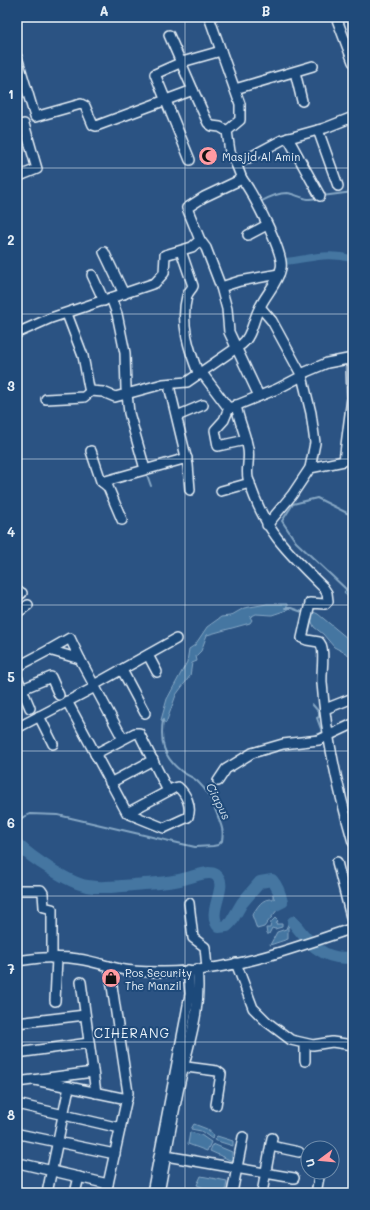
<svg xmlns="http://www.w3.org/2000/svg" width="370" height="1210" viewBox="0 0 370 1210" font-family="Mali,sans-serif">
<rect width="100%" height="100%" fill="#2b5383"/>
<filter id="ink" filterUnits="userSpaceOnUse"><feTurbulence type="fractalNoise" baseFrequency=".025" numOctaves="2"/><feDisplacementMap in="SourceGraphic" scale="8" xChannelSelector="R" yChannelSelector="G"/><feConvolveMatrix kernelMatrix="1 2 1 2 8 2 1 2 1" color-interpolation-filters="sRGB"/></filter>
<g filter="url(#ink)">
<g fill="#4476a1" stroke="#86a7c4">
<polygon points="349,586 353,589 353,604 344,592"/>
<polygon points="267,604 287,604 287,610 272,615 256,614 250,617 252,620 250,623 207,635 201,651 196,656 197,661 192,663 190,676 176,695 166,723 161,720 167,699 187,662 189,649 195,645 207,627 221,617 230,616 244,608"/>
<polygon points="307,609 318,614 353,643 353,657 334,647 323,634 314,627"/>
<path d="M273,894l5,15 -14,18 -7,2 -5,-14c6,-8 9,-17 21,-16z"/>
<polygon points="295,916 295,920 288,927 288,939 270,945 277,932 286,929 290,919"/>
<polygon points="275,918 278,921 276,924 282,924 282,927 275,929 272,928 269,934 267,934 266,928 270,928 271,922"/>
<polygon points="194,1124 207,1129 214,1135 212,1139 201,1131 191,1129"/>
<polygon points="190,1132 201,1135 211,1142 207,1151 188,1144"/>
<polygon points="217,1136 233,1141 233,1146 214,1140"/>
<polygon points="213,1144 232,1152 232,1161 210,1151"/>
<polygon points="201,1176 227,1181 225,1193 216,1193 197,1185"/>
</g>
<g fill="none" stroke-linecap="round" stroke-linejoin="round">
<g stroke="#86a7c4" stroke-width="2">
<polyline points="322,196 353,192"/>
<path d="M260,202c9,-5 17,-9 27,-9 11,1 20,10 31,4"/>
<polyline points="146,472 151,486"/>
<polyline points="347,590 296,542 282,521 293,504 317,498 353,516"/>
<polyline points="285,608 291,608 305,613"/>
<polyline points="312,704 319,712 319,717 317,718 321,729"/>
<polyline points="314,736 324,732"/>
<path d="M17,820l13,-6 28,1 137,32 18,-1 5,-1 4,-4c2,-13 -1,-15 -5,-27 -4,-11 -9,-23 -18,-31 -5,-6 -12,-7 -18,-12 -18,-14 -21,-30 -18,-51"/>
</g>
<path stroke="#4476a1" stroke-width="7" d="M289,261c24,-3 40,-9 64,-2"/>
<g stroke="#4476a1" stroke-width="12">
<path d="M17,844c15,14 50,38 70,42 15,3 31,0 46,-1 18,-2 36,-1 54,-7 8,-2 22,-8 29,-3 14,11 -11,37 3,52l8,-1 4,-4 11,-19 18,-21 12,-2c6,7 8,13 10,22l-6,3"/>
<path d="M293,922c16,21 31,40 60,35"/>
</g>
<g stroke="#e8f1f8" stroke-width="12">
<g id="minor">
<polyline points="209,17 240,104 240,120 227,131 230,152 237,166"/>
<polyline points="336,17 353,62"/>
<polyline points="169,35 193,90"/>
<polyline points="17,57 35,117 81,104 85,106 93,125 96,126 193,90 208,123 212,126 220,127 227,131"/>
<polyline points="295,72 302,101"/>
<polyline points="235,89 313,66"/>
<polyline points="17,126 24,124 37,169 17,177"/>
<polyline points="318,130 338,186"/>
<polyline points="288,138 320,196"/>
<polyline points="190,160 155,74 182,62 221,51"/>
<polyline points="248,235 267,225"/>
<polyline points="200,240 206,248 221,287 227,309 229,332 259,396"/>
<path d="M181,251l12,35c-1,3 -5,6 -6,10 -7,27 2,54 12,79"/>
<polyline points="104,252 124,294"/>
<polyline points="92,275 104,301"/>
<polyline points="221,287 240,281 279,274"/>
<polyline points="111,298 117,314 125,353 126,389"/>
<polyline points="260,307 272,321 302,376 311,413 315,443 310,468 292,495 267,525"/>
<path d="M67,314l16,42 6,32 2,3 12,1 12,5 48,-13 24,-2 55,-38c10,-8 11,-24 17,-35 6,-14 19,-26 22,-41 4,-14 -29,-76 -39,-89"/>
<polyline points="17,333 51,318 155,283 164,273 165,255 192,247 200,240 187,208 204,197 242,179 237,166 239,163 282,140 325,128 353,117"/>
<polyline points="202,373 226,405 230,408 277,389 302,376"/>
<polyline points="301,374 327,363 353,358"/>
<polyline points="170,384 170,390 188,465 190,490"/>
<polyline points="127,394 129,413 145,469"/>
<polyline points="46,399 84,397 91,391"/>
<path d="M236,405c3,17 10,30 12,44 2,10 -2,19 0,29 15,51 38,73 75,109l4,6 1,8 -3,3 -15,-1 -8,35 5,2 12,2c7,5 2,31 3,41 4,54 16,107 31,159"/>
<polyline points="229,408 224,420 215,430 218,446 246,440"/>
<polyline points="177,416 203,405"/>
<polyline points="91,451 101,481 108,487 122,520"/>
<polyline points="310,468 344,461 352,398 351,358"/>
<polyline points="102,482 187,458"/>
<polyline points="221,491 250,483"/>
<polyline points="17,596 22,593"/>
<polyline points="17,613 28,605"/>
<polyline points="49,650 70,638 80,659"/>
<polyline points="148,655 157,672"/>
<polyline points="17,667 49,650 80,659 123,739"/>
<polyline points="122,670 145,713"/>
<polyline points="17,677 30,708"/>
<polyline points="94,685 176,639"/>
<polyline points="22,689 51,677 59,695"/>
<path d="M67,701l60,112 37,15 24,-11c4,-11 -2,-23 -10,-30l-4,1 -47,25"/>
<polyline points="325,709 353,698"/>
<polyline points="39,716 53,744"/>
<polyline points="17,728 95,687"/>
<polyline points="95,754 135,733 139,733 168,791"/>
<polyline points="218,781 226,769 252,753 283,744 319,740 353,724"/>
<polyline points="110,783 153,760"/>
<polyline points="337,862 353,925"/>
<polyline points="17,890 41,890 43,893 44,907 52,909 52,958"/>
<polyline points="189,903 193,938 205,947 207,968"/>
<path d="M17,961c20,-3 41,-5 61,-2 16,2 31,8 47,11 12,2 27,2 39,2 66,0 128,-23 189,-44"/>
<polyline points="236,963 253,1008 267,1022 291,1040 313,1045 332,1042 353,1045"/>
<polyline points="81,982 96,1093"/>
<polyline points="55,1001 57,958"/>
<polyline points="17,1023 85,1015"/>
<polyline points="17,1053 89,1043"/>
<polyline points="305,1061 305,1044"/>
<polyline points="179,1066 217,1071 221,1074 216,1105"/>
<polyline points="35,1080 127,1099"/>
<polyline points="17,1082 93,1072"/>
<polyline points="21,1105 120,1128"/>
<polyline points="19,1134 115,1154"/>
<polyline points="271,1146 299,1152"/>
<polyline points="166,1156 294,1178"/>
<polyline points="23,1164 108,1184"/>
<polyline points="47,1193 69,1087"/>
<polyline points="75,1193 79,1177"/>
<polyline points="106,1193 128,1093 109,966"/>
<polyline points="152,1193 186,1016 190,994 188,970"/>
<path d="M159,1193c7,-37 13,-74 21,-111 8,-38 22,-73 17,-113"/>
<polyline points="232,1193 243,1137"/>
<polyline points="262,1193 272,1138"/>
<polyline points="316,1193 320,1172"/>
</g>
</g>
<use href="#minor" stroke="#1f4a7a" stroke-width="9"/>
</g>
</g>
<path fill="none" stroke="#e8f1f8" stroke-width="1" stroke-opacity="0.55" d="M185,17v1176M17,168h336M17,314h336M17,459h336M17,605h336M17,751h336M17,896h336M17,1042h336"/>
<defs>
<g id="mosque-disc" transform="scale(1)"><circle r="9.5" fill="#ff9aa2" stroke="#1f4a7a"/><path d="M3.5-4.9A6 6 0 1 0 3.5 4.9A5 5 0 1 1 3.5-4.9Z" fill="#111"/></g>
<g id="shop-disc" transform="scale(1)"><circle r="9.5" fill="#ff9aa2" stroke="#1f4a7a"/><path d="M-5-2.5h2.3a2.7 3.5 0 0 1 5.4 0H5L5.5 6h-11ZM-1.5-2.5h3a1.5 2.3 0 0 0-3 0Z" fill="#111"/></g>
</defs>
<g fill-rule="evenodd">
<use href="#mosque-disc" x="208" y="156"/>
<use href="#shop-disc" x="111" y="978"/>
</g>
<g text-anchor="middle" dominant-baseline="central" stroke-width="4" stroke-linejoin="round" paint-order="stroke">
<g font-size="11" fill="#e8f1f8" stroke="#1f4a7a" text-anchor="start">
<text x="222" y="156">Masjid Al Amin</text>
<text x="125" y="972">Pos Security<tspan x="125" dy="13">The Manzil</tspan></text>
</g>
<g font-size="12" font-style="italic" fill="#cfdfeb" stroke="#1f4a7a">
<text transform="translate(219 801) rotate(63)">Ciapus</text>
</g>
<g font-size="13" letter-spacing="1" fill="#e8f1f8" stroke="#1f4a7a">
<text x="132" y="1032">CIHERANG</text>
</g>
</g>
<rect width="370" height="1210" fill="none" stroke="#1f4a7a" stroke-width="44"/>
<g transform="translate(320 1160) rotate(254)"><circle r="19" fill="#1f4a7a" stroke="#6f8dac"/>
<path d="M0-3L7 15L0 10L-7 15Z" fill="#ff9aa2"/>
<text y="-6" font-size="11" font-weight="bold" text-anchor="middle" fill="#e8f1f8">U</text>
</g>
<rect x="22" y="22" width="326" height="1166" fill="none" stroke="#e8f1f8" stroke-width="1.5"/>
<g font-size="13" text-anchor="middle" font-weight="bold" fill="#e8f1f8">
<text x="104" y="16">A</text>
<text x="266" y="16">B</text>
<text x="11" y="99">1</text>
<text x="11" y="245">2</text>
<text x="11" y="391">3</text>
<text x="11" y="537">4</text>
<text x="11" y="682">5</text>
<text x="11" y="828">6</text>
<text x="11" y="974">7</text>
<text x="11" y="1120">8</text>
</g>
</svg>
